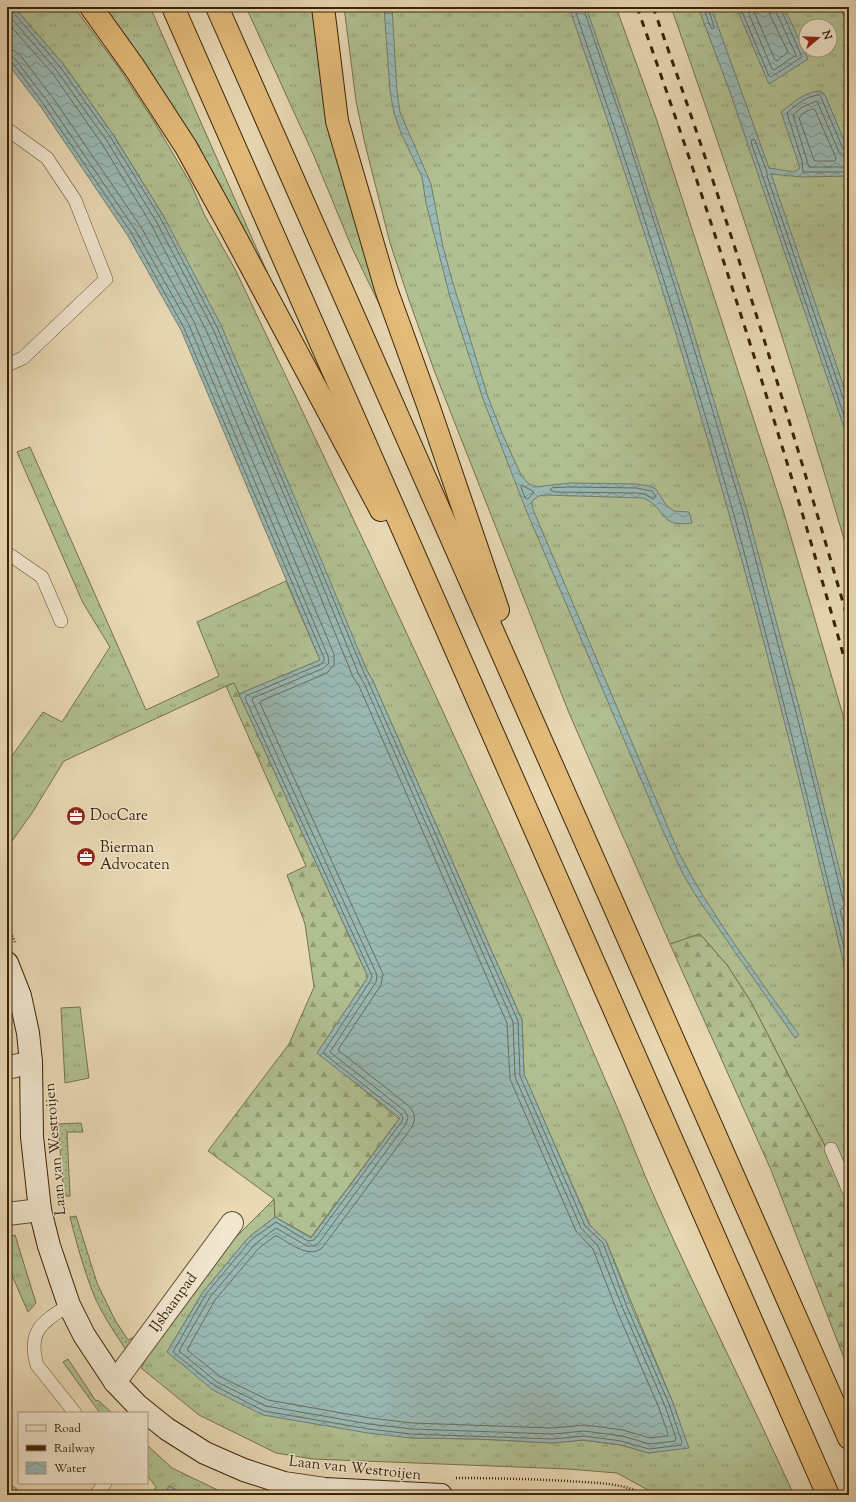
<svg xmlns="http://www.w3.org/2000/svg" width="856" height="1502" viewBox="0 0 856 1502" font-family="'Sorts Mill Goudy',serif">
<defs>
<pattern id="grass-tufts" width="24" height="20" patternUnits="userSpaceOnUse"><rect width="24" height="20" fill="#b1c092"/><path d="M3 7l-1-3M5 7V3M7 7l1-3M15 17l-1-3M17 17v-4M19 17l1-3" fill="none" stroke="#919c75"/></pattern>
<pattern id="forest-firs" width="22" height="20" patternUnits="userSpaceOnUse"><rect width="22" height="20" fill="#b1c092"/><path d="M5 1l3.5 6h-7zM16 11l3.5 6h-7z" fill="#919c75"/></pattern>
<pattern id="garden-dots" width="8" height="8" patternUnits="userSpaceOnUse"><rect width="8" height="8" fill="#b1c092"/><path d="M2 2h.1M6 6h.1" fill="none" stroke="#919c75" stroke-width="1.8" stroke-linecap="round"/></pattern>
<pattern id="water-waves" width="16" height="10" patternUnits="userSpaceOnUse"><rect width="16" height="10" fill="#99b9b5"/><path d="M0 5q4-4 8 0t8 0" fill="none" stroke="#7e9691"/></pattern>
</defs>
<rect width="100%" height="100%" fill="#e9d9b5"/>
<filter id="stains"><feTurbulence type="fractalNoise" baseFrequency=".005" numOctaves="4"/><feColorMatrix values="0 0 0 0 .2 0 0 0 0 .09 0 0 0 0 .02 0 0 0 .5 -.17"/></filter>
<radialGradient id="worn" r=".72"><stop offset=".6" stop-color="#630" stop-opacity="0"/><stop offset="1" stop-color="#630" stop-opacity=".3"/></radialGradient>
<g fill="url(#grass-tufts)" stroke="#76724c" fill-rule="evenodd">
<path d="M14,7h60l45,61 36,55 36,61 14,32 30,53c91,192 182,383 269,577 39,86 75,174 113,261 13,31 25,63 39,94 44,99 93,195 138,294h-137l-40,-22 -49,-4 -255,-10 -37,-6 -77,-38 -58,-47 15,-27 72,-96 46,-46 1,18 -26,20 -46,55 -36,60 244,86 68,1 74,4 30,-3 38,5 28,8 39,-6 -15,-44 -67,-162 -16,-16 -66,-150 -2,-55 -150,-341 -5,-8 -203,-454 -50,-81 -50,-71z"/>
<polygon points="105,7 150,7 267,272 185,127 144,63"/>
<polygon points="246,7 313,7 382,310 352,248 314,156"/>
<polygon points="344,7 616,7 656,118 783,510 849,736 849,1181 832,1143 825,1146 751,1002 727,965 700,934 670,944 569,713 434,370 409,300 390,243 365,144 356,101"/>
<path d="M671,7h169l9,21v528c-54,-185 -114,-368 -178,-549zM806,26h24v24h-24z"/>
<polygon points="30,447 146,710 219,676 197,622 286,581 320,660 239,694 233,683 64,761 32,813 7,848 7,763 43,712 62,722 110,647 83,603 17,452"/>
<polygon points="80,1007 89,1078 65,1083 61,1008"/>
<polygon points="15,1235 36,1303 28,1312 7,1264 7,1238"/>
<polygon points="68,1359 96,1401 98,1400 112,1413 100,1413 63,1362"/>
<polygon points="147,1445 172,1468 228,1495 186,1495 169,1486 164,1495 151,1495 156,1487 147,1475"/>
<polygon points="7,1482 25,1495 7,1495"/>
</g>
<g fill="url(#forest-firs)" stroke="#76724c">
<polygon points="234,683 368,977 318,1052 399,1119 311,1237 275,1217 274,1199 208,1151 289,1044 314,987 305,924 287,875 306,866 226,686"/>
<polygon points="700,934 727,965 751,1002 825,1146 849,1200 849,1371 771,1170 670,944"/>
</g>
<g fill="url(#garden-dots)" stroke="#76724c">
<polygon points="81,1123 83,1132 67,1132 70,1196 64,1196 58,1124"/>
<path d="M76,1216l21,67 18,37 13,20 14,-7 -14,20c-11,-17 -23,-34 -32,-53 -11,-26 -19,-55 -26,-83z"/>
</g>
<g fill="url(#water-waves)" stroke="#737d6f">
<polygon points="7,7 14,7 64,65 114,136 164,217 221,325 323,564 367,671 372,679 522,1020 524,1074 589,1224 606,1241 631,1305 673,1403 689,1448 648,1453 621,1445 583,1440 553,1443 479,1439 411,1438 368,1433 263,1415 213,1390 167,1352 203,1292 249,1237 275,1217 311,1238 400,1118 317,1053 368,977 239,694 320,660 181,330 128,236 41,107 7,63"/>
<path d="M384,7h8l5,84 3,21 31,72 12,63 9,33 36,117 14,36 19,42 6,7 7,5 36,-4 66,1 13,2 7,3 10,16 8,6 15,1 3,11c-34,5 -25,-15 -49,-25l-99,-3 -5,1 -7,5v6l146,344c33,65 79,124 121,184l-4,3 -99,-142 -13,-22 -20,-43 -137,-321 -43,-111 -33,-102 -24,-94 -4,-26 -21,-44 -7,-20 -4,-22z"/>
<path d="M569,7h17l42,122 62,192 57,190 54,204 48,193v77c-38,-158 -76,-315 -120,-471 -48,-171 -102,-339 -160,-507z"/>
<path d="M698,7h13l58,161 25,4 6,-4 -19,-56c12,-9 24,-21 40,-21l4,4 24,57v18l-4,2 4,1v3l-47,1 -31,-3 78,228v40l-119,-350z"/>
<polygon points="736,7 783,7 792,24 808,59 769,84"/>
<polygon points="169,1486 186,1495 164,1495"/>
</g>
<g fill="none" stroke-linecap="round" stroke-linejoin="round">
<g stroke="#6a6e5d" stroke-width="1">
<path d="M574,7c57,168 112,337 160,508 41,150 78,301 115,453"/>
<polyline points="583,7 625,130 686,322 743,512 797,716 843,900 845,903 849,904"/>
<polyline points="703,7 711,28 713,29 714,27 708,7"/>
<polyline points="740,7 769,76 771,77 802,57 780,7"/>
<polyline points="746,7 772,69 774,70 796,55 776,12 775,7"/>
<polyline points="752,7 775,60 777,61 788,52 770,15 769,7"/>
<polyline points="7,13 57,71 107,141 156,221 213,329 315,567 359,675 364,683 513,1022 515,1077 581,1228 598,1246 623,1309 665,1406 676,1438 675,1441 650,1444 622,1436 584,1431 553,1434 412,1429 369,1424 266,1406 217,1382 179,1351 210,1297 255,1244 276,1228 307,1246 313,1246 318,1244 406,1124 408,1117 405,1111 330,1052 376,982 377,975 252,700 253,698 324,668 329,663 328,656 189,325 136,231 48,102 15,59 11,56 7,55"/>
<path d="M7,22l46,52 49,70 49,80 56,108 102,237 44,108 6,9 148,337 3,56 66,152 17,18 24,62 42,97 9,26 -1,2 -17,2 -27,-8 -38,-5 -33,3 -140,-5 -42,-5 -102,-18 -47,-23 -34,-27 28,-50 44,-52 16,-12h2c13,7 31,23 45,12l90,-121c4,-8 3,-14 -3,-21l-71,-56 43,-65 2,-11 -123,-271 1,-2 66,-28 7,-8v-11l-140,-332 -53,-95 -88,-129 -33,-43 -7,-5 -6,-1"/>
<polyline points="7,60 12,62 44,105 132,234 184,328 324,658 324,661 321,664 246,696 245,698 372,976 371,980 323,1053 401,1114 403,1118 402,1121 314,1240 308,1241 276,1222 251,1240 206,1294 173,1352 215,1386 264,1411 369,1429 411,1434 553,1439 584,1436 621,1441 649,1449 681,1445 682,1442 669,1404 627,1307 603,1243 585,1226 520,1076 518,1021 368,681 364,673 319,565 217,327 161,219 111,138 61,68 12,11 11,7"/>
<polygon points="813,109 815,110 836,158 835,161 815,161 814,160 799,118 805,112"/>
<path d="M849,152h-3l-3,-3 -23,-54c-13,0 -24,10 -33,18l15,48 1,11h46"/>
<polyline points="849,157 844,156 839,152 817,101 802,107 793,115 809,167 849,167"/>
<polyline points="849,401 846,400 843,398 767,176 767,172 755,140 752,139 751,142 849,430"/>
<polygon points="522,485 534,492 528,499 525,498 521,487"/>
<polygon points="570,487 636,488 652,491 656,497 653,499 644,494 636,493 555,492 550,490 552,488"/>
<polyline points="849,909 842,908 840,910 849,946"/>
</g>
<g stroke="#665031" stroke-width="14">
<g id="lane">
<polyline points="7,129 47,158 75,200 106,279 23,358 7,365"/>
<polyline points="7,553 42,577 61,621"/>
<polyline points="831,1149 849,1191"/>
<path d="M69,1305c-26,17 -42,25 -32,60l38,48"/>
<polyline points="96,1495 105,1483"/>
</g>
</g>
<g stroke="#665031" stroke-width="24">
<g id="street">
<polyline points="7,1068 31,1062"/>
<polyline points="7,1214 40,1210"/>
<polyline points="115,1382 232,1223"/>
</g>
</g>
<g stroke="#3a2305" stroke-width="24">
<polyline id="secondary" points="7,963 20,996 28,1033 31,1062 32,1137 40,1210 49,1246 69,1305 84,1335 115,1382 137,1405 167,1429 205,1453 244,1470 284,1483 325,1489 441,1495"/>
</g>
<g stroke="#3a2305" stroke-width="24">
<g id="highway">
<polyline points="91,7 134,67 186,147 230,227 381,510"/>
<polyline points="173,7 828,1495"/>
<polyline points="217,7 849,1438"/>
<polyline points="323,7 337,121 386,289 428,405 498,610"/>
</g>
</g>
<g stroke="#3a2305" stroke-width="2.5" stroke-dasharray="1 2" stroke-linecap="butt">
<polyline points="7,925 15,942"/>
<path d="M456,1478c37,0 74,1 111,3 26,2 55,1 78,14"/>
</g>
<use href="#lane" stroke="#f1e6cf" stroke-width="13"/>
<use href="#street" stroke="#f1e6cf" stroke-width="22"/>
<use href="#secondary" stroke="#f1e6cf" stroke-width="22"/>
<use href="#highway" stroke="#e4bc7a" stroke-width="22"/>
<g stroke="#3a2305" stroke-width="3" stroke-dasharray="7 7" stroke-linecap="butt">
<path d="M637,7c78,220 149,443 212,668"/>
<path d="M653,7c73,203 136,409 196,616"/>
</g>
</g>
<defs>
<g id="office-disc" transform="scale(1)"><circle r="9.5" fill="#8f2418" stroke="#f1e6cf"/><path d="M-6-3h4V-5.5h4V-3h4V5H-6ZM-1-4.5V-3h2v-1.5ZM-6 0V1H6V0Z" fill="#fff"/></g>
</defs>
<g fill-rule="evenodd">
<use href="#office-disc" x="76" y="816"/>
<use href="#office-disc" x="86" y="857"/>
</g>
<g text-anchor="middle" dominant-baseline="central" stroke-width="3" stroke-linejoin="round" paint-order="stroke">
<g font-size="15" fill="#3a2305" stroke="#f1e6cf" text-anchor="start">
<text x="90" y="816">DocCare</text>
<text x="100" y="848">Bierman<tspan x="100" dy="17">Advocaten</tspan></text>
</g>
<g font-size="15" fill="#3a2305" stroke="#f1e6cf">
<text transform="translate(56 1149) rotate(-95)">Laan van Westroijen</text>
<text transform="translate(174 1303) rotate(-54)">IJsbaanpad</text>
<text transform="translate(355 1469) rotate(6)">Laan van Westroijen</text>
</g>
</g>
<rect width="856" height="1502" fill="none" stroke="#e9d9b5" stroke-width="24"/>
<rect x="8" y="8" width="840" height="1486" fill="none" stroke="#3a2305" stroke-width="2"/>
<rect x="12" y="12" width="832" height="1478" fill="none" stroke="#3a2305"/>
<rect x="18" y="1412" width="130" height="72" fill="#f1e6cf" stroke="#a8987e"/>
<rect x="26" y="1425" width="20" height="6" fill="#f1e6cf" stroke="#a8987e"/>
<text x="54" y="1432" font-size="12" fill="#3a2305">Road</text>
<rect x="26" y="1445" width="20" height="6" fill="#3a2305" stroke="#a8987e"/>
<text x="54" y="1452" font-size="12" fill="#3a2305">Railway</text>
<rect x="26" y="1462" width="20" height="12" fill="url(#water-waves)" stroke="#a8987e"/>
<text x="54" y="1472" font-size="12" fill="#3a2305">Water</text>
<g transform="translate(818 38) rotate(71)"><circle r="19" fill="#f1e6cf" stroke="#a8987e"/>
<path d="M0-3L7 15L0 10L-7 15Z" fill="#8f2418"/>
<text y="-6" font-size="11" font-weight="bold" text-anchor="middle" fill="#3a2305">N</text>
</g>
<rect width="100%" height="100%" filter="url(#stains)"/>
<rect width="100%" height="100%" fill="url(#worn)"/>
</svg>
